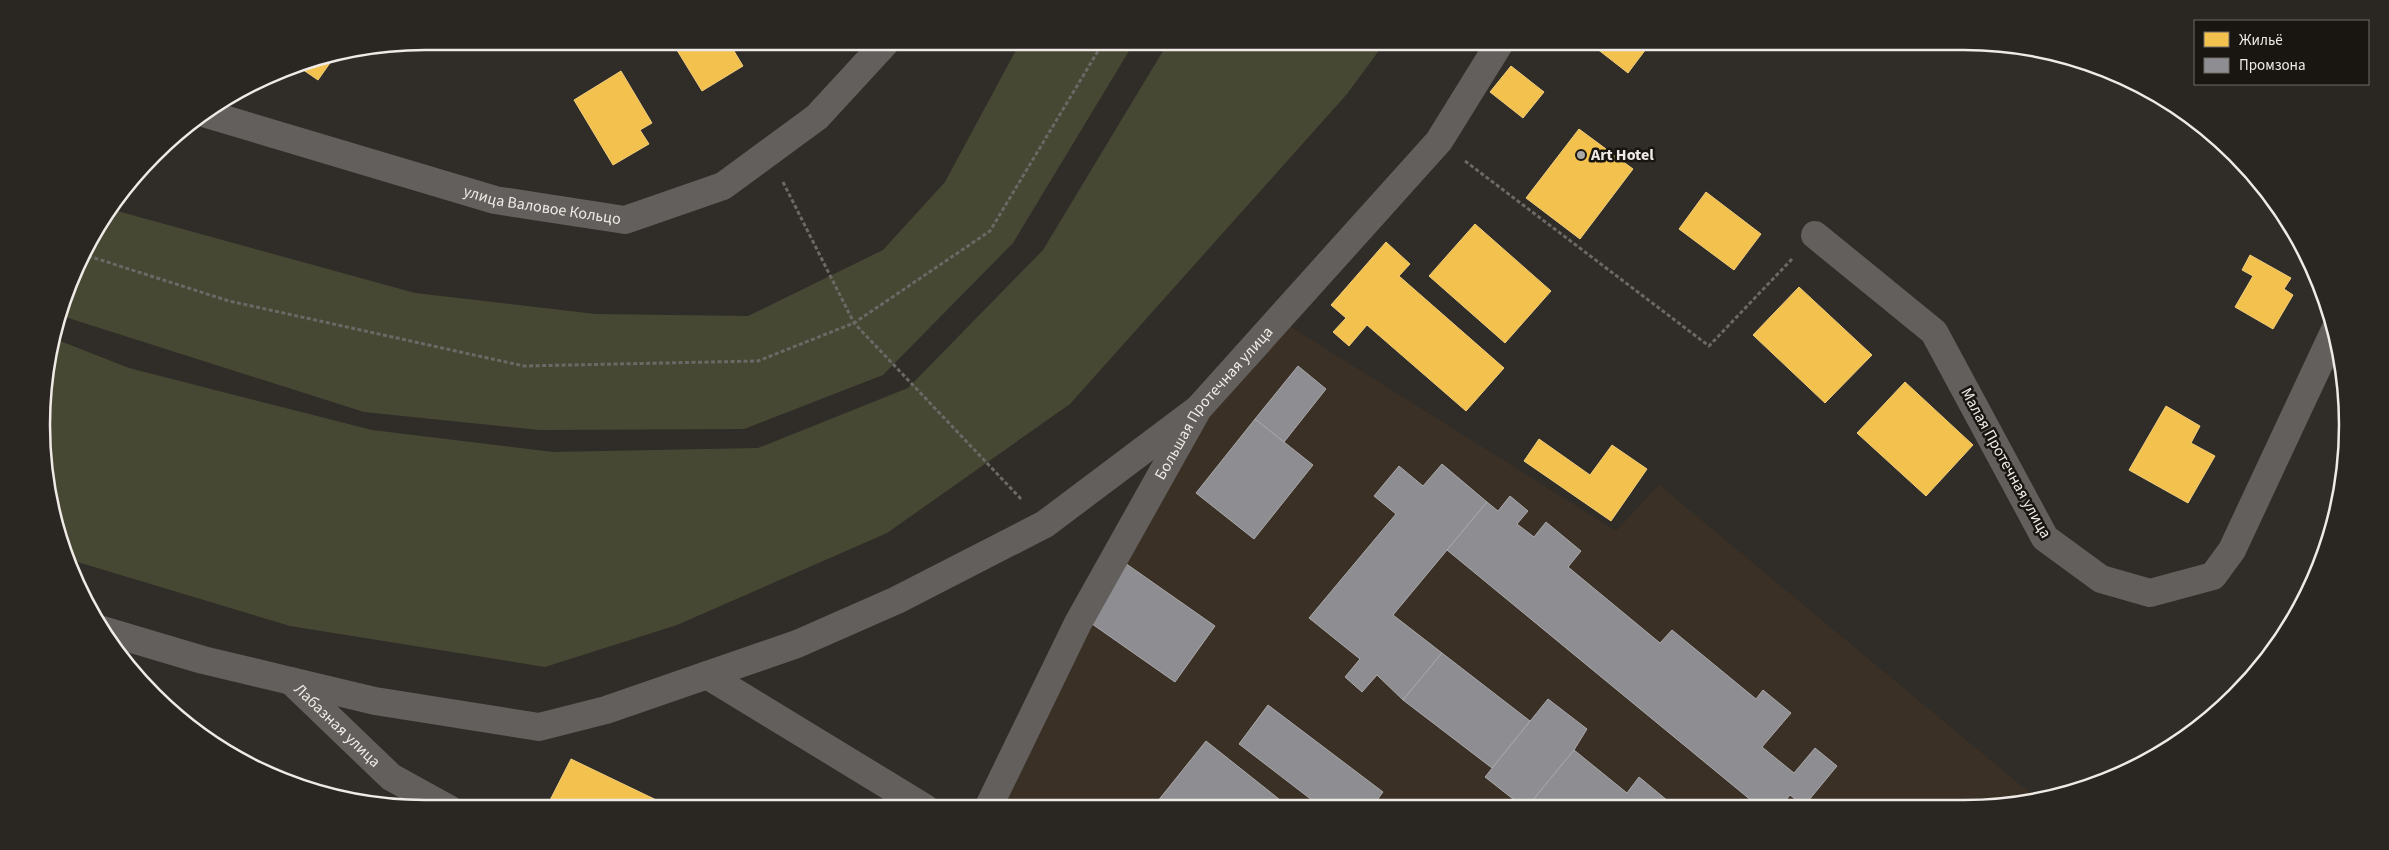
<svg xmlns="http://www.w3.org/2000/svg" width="2389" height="850" viewBox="0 0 2389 850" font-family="'Source Sans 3',sans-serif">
<rect width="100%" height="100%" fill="#302d28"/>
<polygon fill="#3b3025" points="1283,322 1616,531 1659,485 2037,799 2014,805 989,808 1202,412"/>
<g fill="#464834">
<polygon points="1021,41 1135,41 1013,243 883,375 744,429 540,430 364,412 62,316 81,255 110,209 415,293 595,314 748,316 883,250 945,182"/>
<polygon points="1169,41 1386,41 1347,94 1070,404 887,533 677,625 545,667 290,626 71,560 54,524 42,450 45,375 55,339 129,368 372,430 553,452 758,448 908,388 1043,250"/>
</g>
<g fill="#f2c14e" stroke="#f1cd7b">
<polygon points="674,41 728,41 743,66 702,91 672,42"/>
<polygon points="1587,41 1652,41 1628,73"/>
<polygon points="337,53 318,80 296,65"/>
<polygon points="1511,66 1544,92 1523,118 1490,92"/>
<polygon points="621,71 652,123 640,130 649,144 613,165 574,100"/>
<polygon points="1579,129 1633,169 1580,239 1526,198"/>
<polygon points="1706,192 1761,234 1734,270 1679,229"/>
<polygon points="1475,224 1551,291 1505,343 1429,276"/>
<polygon points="1386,242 1410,264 1399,276 1504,368 1466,411 1367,325 1349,346 1333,332 1346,318 1331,305"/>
<polygon points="2250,255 2291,278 2284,289 2293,295 2273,329 2235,307 2253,276 2242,270"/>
<polygon points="1799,287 1872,355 1825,403 1753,335"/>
<polygon points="1905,382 1973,445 1926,496 1857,433"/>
<polygon points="2166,406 2200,426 2191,443 2215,456 2188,503 2129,470"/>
<polygon points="1539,439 1590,475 1612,445 1647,469 1611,521 1524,461"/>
<polygon points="2338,506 2335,520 2331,518"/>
<polygon points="571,759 673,808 546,808"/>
</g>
<g fill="#8d8d92" stroke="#aaa9ab">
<polygon points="1298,366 1326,389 1284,442 1255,419"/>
<polygon points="1255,419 1313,465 1254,539 1196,493"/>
<polygon points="1442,464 1487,502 1393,615 1442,653 1403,700 1377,675 1362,692 1345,677 1360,659 1309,618 1396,514 1374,496 1399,466 1423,486"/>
<polygon points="1510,496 1528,511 1517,524 1534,537 1546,522 1581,551 1568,567 1660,643 1672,630 1756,699 1763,690 1791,713 1762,747 1794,773 1815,748 1837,766 1804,806 1790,795 1781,806 1758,806 1447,550 1487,502 1498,511"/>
<polygon points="1125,563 1215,626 1175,682 1085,619"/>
<polygon points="1442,653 1530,721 1492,768 1403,700"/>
<polygon points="1548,699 1587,729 1574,750 1528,806 1522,806 1485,777"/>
<polygon points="1268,705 1383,792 1372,807 1321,807 1239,744"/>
<polygon points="1206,741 1289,807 1153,807"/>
<polygon points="1574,750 1627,793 1639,777 1674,806 1528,806"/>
</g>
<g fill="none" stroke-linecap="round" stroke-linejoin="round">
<g stroke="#6c6865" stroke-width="3" stroke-dasharray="4 2.5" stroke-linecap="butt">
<polyline points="1465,161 1709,346 1792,259"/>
<polyline points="783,182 854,323 1022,500"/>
<polyline points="82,254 229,301 524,366 758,361 854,323 990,231 1104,41"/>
</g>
<g stroke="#625f5c" stroke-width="28">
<path id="s1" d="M207,114l288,86 130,20 98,-34 94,-69 70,-76"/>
<polyline points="1815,235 1934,332 2045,538 2101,579 2150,593 2213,576 2232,550 2334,332"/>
<path id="s2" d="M102,630l101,30 88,21 100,96 58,32"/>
<polyline points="707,675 925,808"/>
<polyline points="291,681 375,701 539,727 606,710 797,644 897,600 1045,524 1198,409"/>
<path id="s3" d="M988,808l90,-185 120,-214 241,-268 62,-100"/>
</g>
</g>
<circle fill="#aca8a3" stroke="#191612" stroke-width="2" cx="1581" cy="155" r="5"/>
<g text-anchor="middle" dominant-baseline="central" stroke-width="5" stroke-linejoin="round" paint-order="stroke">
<g font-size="16" font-weight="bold" fill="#efeae5" stroke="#191612" text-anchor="start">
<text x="1591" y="155">Art Hotel</text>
</g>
<g font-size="16" fill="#efeae5" stroke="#191612">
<text stroke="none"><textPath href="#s1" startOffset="348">улица Валовое Кольцо</textPath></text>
<text stroke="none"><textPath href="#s3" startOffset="465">Большая Протечная улица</textPath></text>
<text transform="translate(2006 463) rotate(61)">Малая Протечная улица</text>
<text stroke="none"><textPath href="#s2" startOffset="260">Лабазная улица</textPath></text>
</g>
</g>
<path d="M0 0H2389V850H0ZM425 50H1964A375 375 0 0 1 2339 425V425A375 375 0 0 1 1964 800H425A375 375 0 0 1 50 425V425A375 375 0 0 1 425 50Z" fill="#2a2723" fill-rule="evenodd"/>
<path fill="none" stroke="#efeae5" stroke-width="2.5" d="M425 50H1964A375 375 0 0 1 2339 425V425A375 375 0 0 1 1964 800H425A375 375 0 0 1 50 425V425A375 375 0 0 1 425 50Z"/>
<rect x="2194" y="20" width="175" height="65" fill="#191612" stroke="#6f6b66"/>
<rect x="2204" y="32" width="25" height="15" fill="#f2c14e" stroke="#6f6b66"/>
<text x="2239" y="45" font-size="15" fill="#efeae5">Жильё</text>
<rect x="2204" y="58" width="25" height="15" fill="#8d8d92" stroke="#6f6b66"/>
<text x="2239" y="70" font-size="15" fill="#efeae5">Промзона</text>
</svg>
